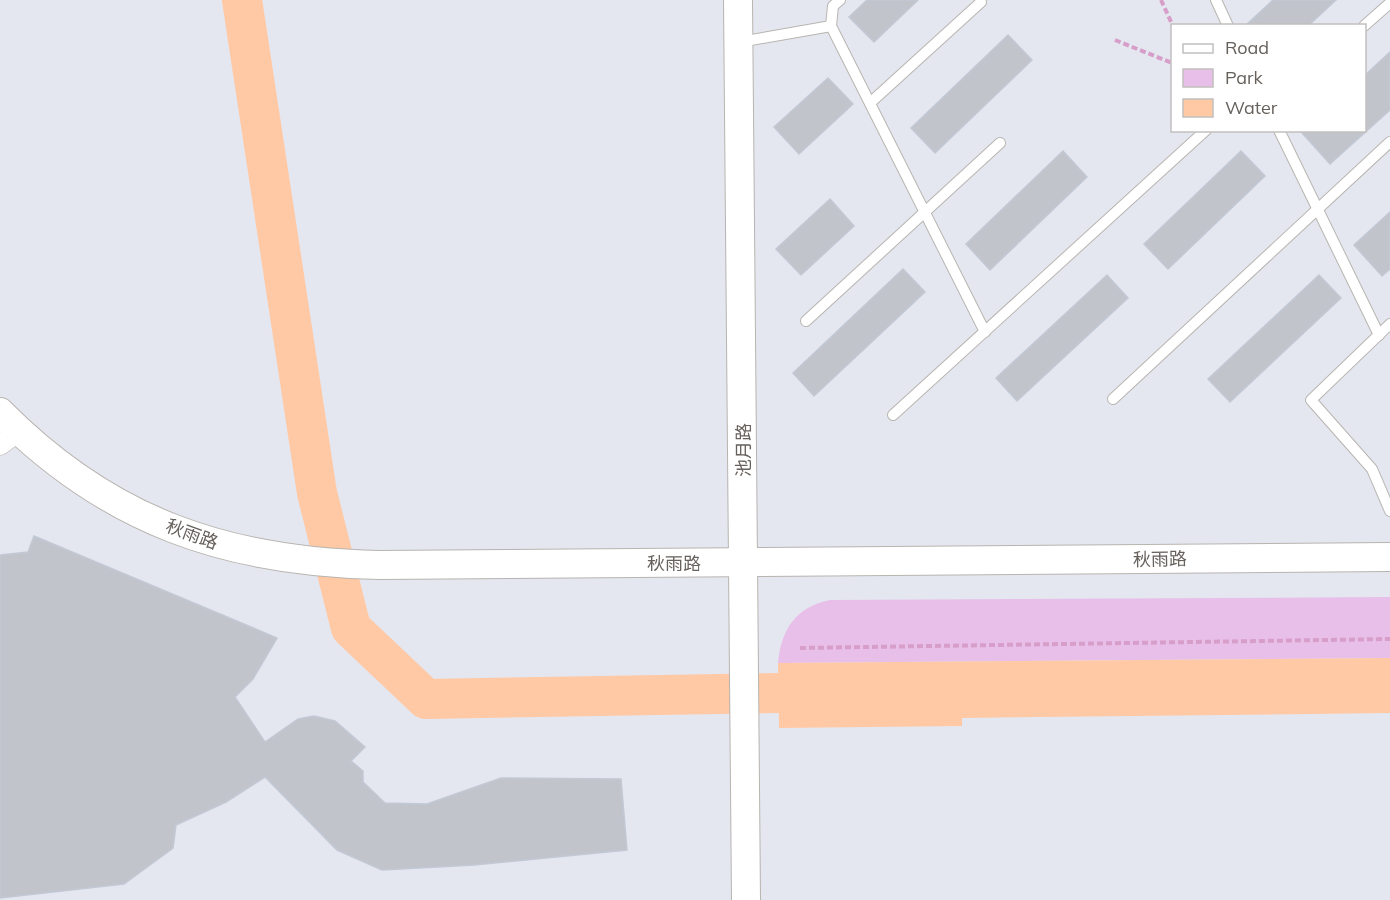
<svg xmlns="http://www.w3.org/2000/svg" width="1390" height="900" viewBox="0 0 1390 900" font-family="Mulish,'Noto Sans SC',sans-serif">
<rect width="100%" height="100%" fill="#e4e7f0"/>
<path fill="#e8bfe9" d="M1390,597v61l-612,5c3,-34 18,-56 52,-63z"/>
<polygon fill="#ffc9a5" points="1390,658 1390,713 962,718 962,726 779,728 778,663"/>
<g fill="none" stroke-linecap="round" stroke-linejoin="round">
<polyline stroke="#ffc9a5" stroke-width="40" points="242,0 317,493 351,628 426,699 834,692"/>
</g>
<g fill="#c1c4cb" stroke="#c2c9d5" stroke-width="1.5">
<polygon points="867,0 918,0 874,42 849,17"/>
<polygon points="1273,0 1336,0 1308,26 1245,26"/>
<polygon points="1008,35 1032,60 935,153 911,128"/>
<polygon points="1390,52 1390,110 1330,164 1302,133 1304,130 1364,130 1364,76"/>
<polygon points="828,78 853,104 799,154 774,127"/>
<polygon points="1063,151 1087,177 990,270 966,244"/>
<polygon points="1241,151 1265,176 1168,269 1144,244"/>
<polygon points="830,199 854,226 801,275 776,249"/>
<polygon points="1390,212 1390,269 1382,276 1354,245"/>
<polygon points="903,269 925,292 814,396 793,373"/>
<polygon points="1107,275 1128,298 1017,401 996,378"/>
<polygon points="1319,275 1341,298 1230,402 1208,379"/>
<polygon points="34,536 277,638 253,679 235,697 265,742 298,719 314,716 335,721 365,747 351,761 363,771 363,782 385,803 427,804 501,778 621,779 627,850 474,865 382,870 337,850 265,777 226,802 176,825 173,848 124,884 0,898 0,555 28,552"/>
</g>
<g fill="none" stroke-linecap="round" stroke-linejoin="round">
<g stroke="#b8b5b0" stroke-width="12">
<g id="lane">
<polyline points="840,0 833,6 831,26 985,332"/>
<polyline points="1216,0 1228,26"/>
<polyline points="1364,26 1390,3"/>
<polyline points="740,42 831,26"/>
<polyline points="870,103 981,2"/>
<polyline points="1279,130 1379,335"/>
<polyline points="806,321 1000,143"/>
<polyline points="1390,324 1311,400 1372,469 1390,511"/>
<polyline points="1113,399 1390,142"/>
<polyline points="893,415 1206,130"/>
</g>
</g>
<g stroke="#b8b5b0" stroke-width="21">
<polyline id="street" points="0,445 19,431"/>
</g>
<g stroke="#b8b4af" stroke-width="30">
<g id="secondary">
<polyline points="738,0 746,900"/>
<path d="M0,412c109,110 227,150 380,153l1010,-8"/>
</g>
</g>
<g stroke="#d79eca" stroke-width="4" stroke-dasharray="6 3" stroke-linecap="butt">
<polyline points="1161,0 1173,26"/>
<polyline points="1115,40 1172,63"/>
<polyline points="800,648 1390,639"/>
</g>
<use href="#lane" stroke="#fff" stroke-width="10"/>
<use href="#street" stroke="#fff" stroke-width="20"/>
<use href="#secondary" stroke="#fff" stroke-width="28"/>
</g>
<g text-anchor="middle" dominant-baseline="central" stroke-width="4.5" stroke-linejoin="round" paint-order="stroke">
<g font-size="18" fill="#66615c" stroke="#fff">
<text transform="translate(743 450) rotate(-90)">池月路</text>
<text transform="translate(192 534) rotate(20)">秋雨路</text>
<text transform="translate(1160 559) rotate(-1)">秋雨路</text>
<text x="674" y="563">秋雨路</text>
</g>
</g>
<rect x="1171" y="24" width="195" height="108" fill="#ffffff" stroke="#c2c0be" stroke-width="1.5"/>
<rect x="1183" y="44" width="30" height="9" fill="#ffffff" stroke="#c2c0be" stroke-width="1.5"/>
<text x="1225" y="54" font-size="18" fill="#66615c">Road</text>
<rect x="1183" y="69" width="30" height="18" fill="#e8bfe9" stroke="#c2c0be" stroke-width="1.5"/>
<text x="1225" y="84" font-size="18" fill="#66615c">Park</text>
<rect x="1183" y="99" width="30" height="18" fill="#ffc9a5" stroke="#c2c0be" stroke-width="1.5"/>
<text x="1225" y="114" font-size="18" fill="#66615c">Water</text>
</svg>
